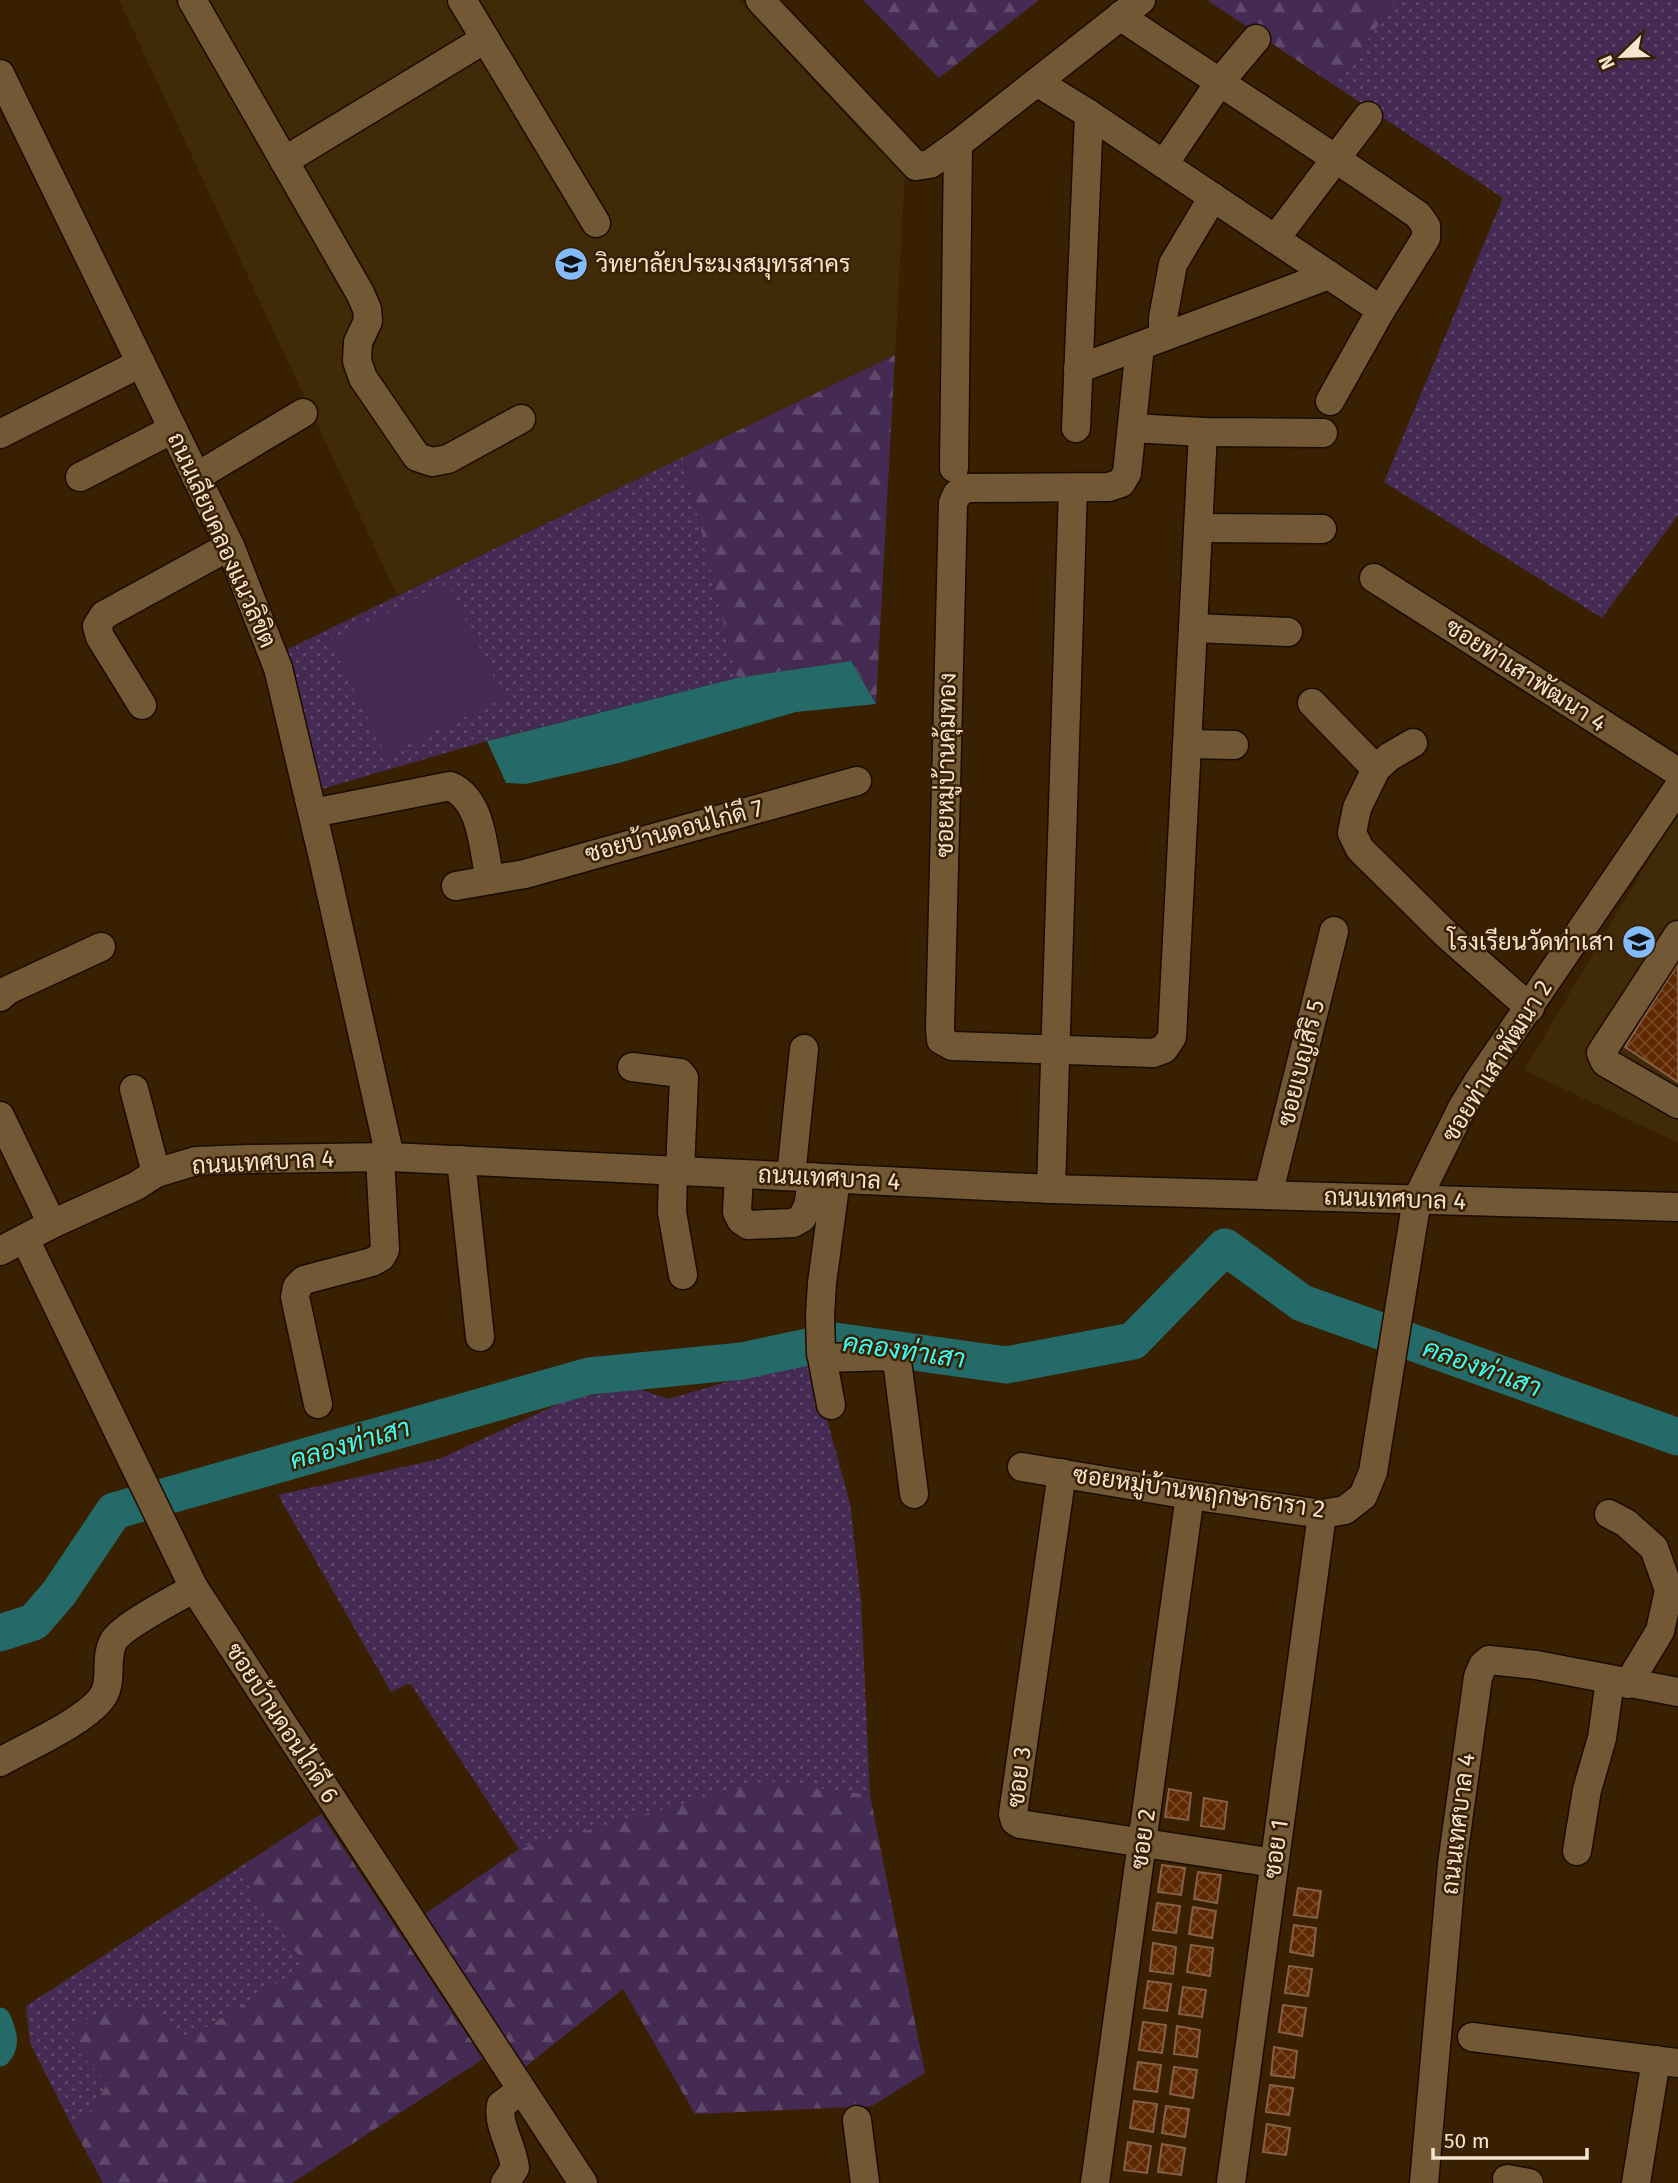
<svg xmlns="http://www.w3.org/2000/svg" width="1678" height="2183" viewBox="0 0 1678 2183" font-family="'Fira Sans',Sarabun,sans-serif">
<defs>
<pattern id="grass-dots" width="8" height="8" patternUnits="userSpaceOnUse" patternTransform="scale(1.75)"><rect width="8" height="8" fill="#452b53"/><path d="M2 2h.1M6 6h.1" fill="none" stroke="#604a6b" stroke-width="1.8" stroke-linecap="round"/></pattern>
<pattern id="forest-firs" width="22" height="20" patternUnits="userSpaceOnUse" patternTransform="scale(1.75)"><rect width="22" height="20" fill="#452b53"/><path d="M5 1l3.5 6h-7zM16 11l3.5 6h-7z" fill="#604a6b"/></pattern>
<pattern id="building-cross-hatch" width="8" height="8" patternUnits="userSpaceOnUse" patternTransform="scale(1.75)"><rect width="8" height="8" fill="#5e2900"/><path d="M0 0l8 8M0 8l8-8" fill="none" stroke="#764824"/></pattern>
</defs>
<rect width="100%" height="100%" fill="#392000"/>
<g fill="#412a08">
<polygon points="119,0 739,0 865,136 905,173 895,355 397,595"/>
<polygon points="1678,811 1678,1143 1524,1070"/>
</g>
<g fill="url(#grass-dots)">
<polygon points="1397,0 1678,0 1678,515 1602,618 1384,482 1503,198 1334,85"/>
<polygon points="683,457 737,678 497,738 322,789 284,651"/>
<polygon points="810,1358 850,1503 861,1600 870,1795 765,1782 519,1849 410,1683 391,1692 278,1495 439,1459 567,1400 634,1387 668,1399"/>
<polygon points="237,1869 307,1966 184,2041 72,2045 108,2083 88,2114 71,2124 30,2043 26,2006"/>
</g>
<g fill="url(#forest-firs)">
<polygon points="863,0 1039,0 939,78"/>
<polygon points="1207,0 1397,0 1334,85"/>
<polygon points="895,355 876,704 851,661 737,678 683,457"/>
<polygon points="765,1781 870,1795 925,2073 872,2106 695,2114 623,1989 520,2071 422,1916 519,1849"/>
<polygon points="321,1814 483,2059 292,2183 103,2183 71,2124 88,2114 108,2083 72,2045 74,2025 108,2010 152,2007 184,2041 306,1966 237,1869"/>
</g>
<polygon fill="#452b53" points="448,583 504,698 386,755 330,641"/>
<polygon fill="#236a68" points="851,661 876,704 796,712 619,763 526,784 506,783 487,741 737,678"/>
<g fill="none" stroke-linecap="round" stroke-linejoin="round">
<path stroke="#236a68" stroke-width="21" d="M0,2018c6,14 11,27 0,38"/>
<polyline stroke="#236a68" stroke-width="37" points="0,1633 34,1622 59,1593 114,1511 589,1376 742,1361 835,1341 1006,1365 1133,1341 1225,1247 1302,1303 1678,1437"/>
</g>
<g fill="url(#building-cross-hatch)" stroke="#876049" stroke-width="2">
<polygon points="1678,963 1678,1082 1625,1047"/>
<polygon points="1169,1789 1191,1793 1188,1820 1165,1817"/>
<polygon points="1204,1798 1227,1802 1224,1829 1201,1826"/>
<polygon points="1162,1865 1185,1868 1181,1895 1158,1892"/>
<polygon points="1198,1872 1221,1875 1217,1903 1194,1899"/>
<polygon points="1298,1888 1321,1891 1317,1918 1294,1915"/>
<polygon points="1157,1903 1180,1906 1176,1933 1153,1930"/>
<polygon points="1193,1907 1216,1911 1212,1938 1189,1934"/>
<polygon points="1294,1925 1316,1928 1313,1956 1290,1952"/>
<polygon points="1153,1943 1176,1947 1173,1974 1150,1971"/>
<polygon points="1191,1945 1213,1948 1210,1976 1187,1972"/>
<polygon points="1289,1966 1312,1969 1308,1996 1285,1993"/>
<polygon points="1148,1981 1171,1984 1167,2011 1144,2008"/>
<polygon points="1183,1987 1206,1990 1202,2017 1179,2014"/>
<polygon points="1283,2005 1306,2008 1302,2036 1279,2032"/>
<polygon points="1143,2022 1166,2025 1162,2053 1139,2050"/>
<polygon points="1177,2026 1200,2030 1197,2057 1174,2054"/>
<polygon points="1274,2047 1297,2051 1294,2078 1271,2075"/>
<polygon points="1138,2062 1161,2065 1157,2092 1134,2089"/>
<polygon points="1174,2067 1197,2070 1193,2098 1170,2094"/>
<polygon points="1270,2085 1293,2088 1289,2115 1266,2112"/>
<polygon points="1134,2101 1157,2104 1153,2132 1130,2128"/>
<polygon points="1166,2106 1189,2109 1185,2137 1162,2133"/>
<polygon points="1267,2124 1290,2128 1286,2155 1263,2152"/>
<polygon points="1128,2142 1151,2146 1147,2173 1124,2170"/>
<polygon points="1162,2144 1185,2148 1181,2175 1158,2172"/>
</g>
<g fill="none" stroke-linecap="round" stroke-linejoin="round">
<g stroke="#190c00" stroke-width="31">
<g id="minor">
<polyline points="192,0 360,293 367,309 368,321 358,342 357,361 363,378 417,457 432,462 448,459 521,419"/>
<polyline points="462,0 596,223"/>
<polyline points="760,0 916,166 930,164 958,144 1141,0"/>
<path d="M1120,16c99,67 200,130 298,199l8,11v12l-45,72 -51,91"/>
<polyline points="0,74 230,546 278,668 324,862 390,1157"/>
<polyline points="1037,82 1089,114 1381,310"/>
<polyline points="284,161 485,39"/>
<polyline points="1164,164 1219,83 1256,39"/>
<polyline points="1275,239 1368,116"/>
<polyline points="1163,337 1163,318 1173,264 1213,197"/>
<polyline points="1140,346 1127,473 1121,483 1109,487 966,488 957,494 953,503 940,1028 941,1040 952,1046 1153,1053 1164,1049 1172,1037 1203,432"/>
<polyline points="1078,369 1329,275"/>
<polyline points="1076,428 1089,114"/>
<polyline points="1132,428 1203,432 1323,433"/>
<polyline points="0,434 141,363"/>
<polyline points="954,468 958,144"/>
<polyline points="80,477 173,429"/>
<polyline points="196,477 303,413"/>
<polyline points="1199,528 1322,529"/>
<polyline points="1374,578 1678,772"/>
<polyline points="1194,628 1288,632"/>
<polyline points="1312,703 1376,769"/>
<polyline points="142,705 100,637 97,626 104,615 230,546"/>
<polyline points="1413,743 1389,757 1376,769 1357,808 1352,833 1360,849 1447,935 1530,1008"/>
<polyline points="1188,744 1234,745"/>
<path d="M313,813l137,-27c33,14 33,64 40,94l35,-6 332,-93"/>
<polyline points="456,886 490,880"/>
<polyline points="1678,935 1601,1053 1605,1062 1678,1104"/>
<polyline points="0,997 8,990 101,947"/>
<polyline points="632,1067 680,1073 684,1078 680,1171"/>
<polyline points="134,1089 156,1173"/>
<polyline points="0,1116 52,1224"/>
<polyline points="461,1160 480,1337"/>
<polyline points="673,1170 672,1212 683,1275"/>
<polyline points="739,1174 737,1212 741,1220 748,1225 793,1223 802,1218 808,1206 813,1177"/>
<polyline points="791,1176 804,1049"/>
<polyline points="836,1179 822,1283 820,1315 821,1354 825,1358 889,1356 894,1359 898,1368 914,1494"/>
<polyline points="1051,1189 1073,488"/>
<polyline points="1268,1195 1334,931"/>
<polyline points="25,1239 194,1588 583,2183"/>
<polyline points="0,1251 52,1224 136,1186 156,1173 196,1161 249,1159 390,1157 1051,1189 1678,1207"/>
<polyline points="822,1357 831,1405"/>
<polyline points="318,1404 295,1297 297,1287 304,1280 372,1262 381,1257 385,1250 380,1157"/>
<polyline points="1022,1467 1190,1495 1322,1514 1345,1510 1363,1496 1373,1472 1417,1199 1462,1108 1479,1080 1678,788"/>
<polyline points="1062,1473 1013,1814 1015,1821 1020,1824 1274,1863"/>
<polyline points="1609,1514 1626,1523 1654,1548 1669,1590 1660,1631 1628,1684"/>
<path d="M0,1762c28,-16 82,-39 101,-63 13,-16 3,-39 12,-57 7,-15 64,-44 81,-54"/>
<polyline points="1577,1851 1587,1790 1602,1738 1610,1681"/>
<polyline points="1472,2037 1678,2063"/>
<polyline points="857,2120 865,2183"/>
<polyline points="1507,2179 1529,2183"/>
<path d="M505,2183l10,-15c-2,-21 -18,-43 -14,-63l20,-15"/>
<polyline points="1095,2183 1190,1495"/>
<polyline points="1231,2183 1322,1514"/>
<polyline points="1424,2183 1452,1864 1478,1677 1483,1665 1489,1660 1536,1665 1678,1692"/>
<polyline points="1636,2183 1656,2060"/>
</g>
</g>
<use href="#minor" stroke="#735835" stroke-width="28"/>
</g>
<defs>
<g id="university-disc" transform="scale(1.75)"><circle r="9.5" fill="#84bcfb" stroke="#392000"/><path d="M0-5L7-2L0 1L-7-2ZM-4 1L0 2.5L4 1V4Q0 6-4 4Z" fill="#111"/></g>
<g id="school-disc" transform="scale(1.75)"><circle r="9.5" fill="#84bcfb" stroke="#392000"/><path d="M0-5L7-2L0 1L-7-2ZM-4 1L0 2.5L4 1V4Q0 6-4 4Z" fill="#111"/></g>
</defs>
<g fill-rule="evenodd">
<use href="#university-disc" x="571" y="264"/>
<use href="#school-disc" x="1639" y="942"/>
</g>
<g text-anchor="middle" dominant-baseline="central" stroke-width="5" stroke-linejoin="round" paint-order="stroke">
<g font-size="24" fill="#f4e4d1" stroke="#392000" text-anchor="start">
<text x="596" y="264">วิทยาลัยประมงสมุทรสาคร</text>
<text x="1614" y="942" text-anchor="end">โรงเรียนวัดท่าเสา</text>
</g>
<g font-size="24" fill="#f4e4d1" stroke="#392000">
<text transform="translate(222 540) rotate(66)">ถนนเลียบคลองแนวลิขิต</text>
<text transform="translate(1526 675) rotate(33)">ซอยท่าเสาพัฒนา 4</text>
<text transform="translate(946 765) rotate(-89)">ซอยหมู่บ้านคุ้มทอง</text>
<text transform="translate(674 831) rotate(-15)">ซอยบ้านดอนไก่ดี 7</text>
<text transform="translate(1497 1061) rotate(-58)">ซอยท่าเสาพัฒนา 2</text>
<text transform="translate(1301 1063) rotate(-76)">ซอยเบญสิริ 5</text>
<text transform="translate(263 1162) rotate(-3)">ถนนเทศบาล 4</text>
<text transform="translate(829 1178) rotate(3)">ถนนเทศบาล 4</text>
<text transform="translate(1395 1199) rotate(2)">ถนนเทศบาล 4</text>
<text transform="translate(1199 1492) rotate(8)">ซอยหมู่บ้านพฤกษาธารา 2</text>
<text transform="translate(282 1723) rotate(57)">ซอยบ้านดอนไก่ดี 6</text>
<text transform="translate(1019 1777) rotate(-83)">ซอย 3</text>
<text transform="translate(1458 1824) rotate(-83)">ถนนเทศบาล 4</text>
<text transform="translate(1143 1839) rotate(-82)">ซอย 2</text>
<text transform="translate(1276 1849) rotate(-82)">ซอย 1</text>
</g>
<g font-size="26" font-style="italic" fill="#3afdf8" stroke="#392000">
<text transform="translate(904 1351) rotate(8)">คลองท่าเสา</text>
<text transform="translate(1482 1368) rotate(20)">คลองท่าเสา</text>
<text transform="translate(350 1444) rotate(-16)">คลองท่าเสา</text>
</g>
</g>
<g transform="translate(1622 56) rotate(247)" stroke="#392000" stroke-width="5" paint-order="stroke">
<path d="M0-5L12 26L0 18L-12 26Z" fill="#f4e4d1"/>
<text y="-10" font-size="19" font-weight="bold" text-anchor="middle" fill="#f4e4d1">N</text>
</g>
<path d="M1433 2148v10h154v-10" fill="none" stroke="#f4e4d1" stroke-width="3.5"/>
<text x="1444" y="2148" font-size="21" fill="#f4e4d1" stroke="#392000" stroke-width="5" paint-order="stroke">50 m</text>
</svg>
